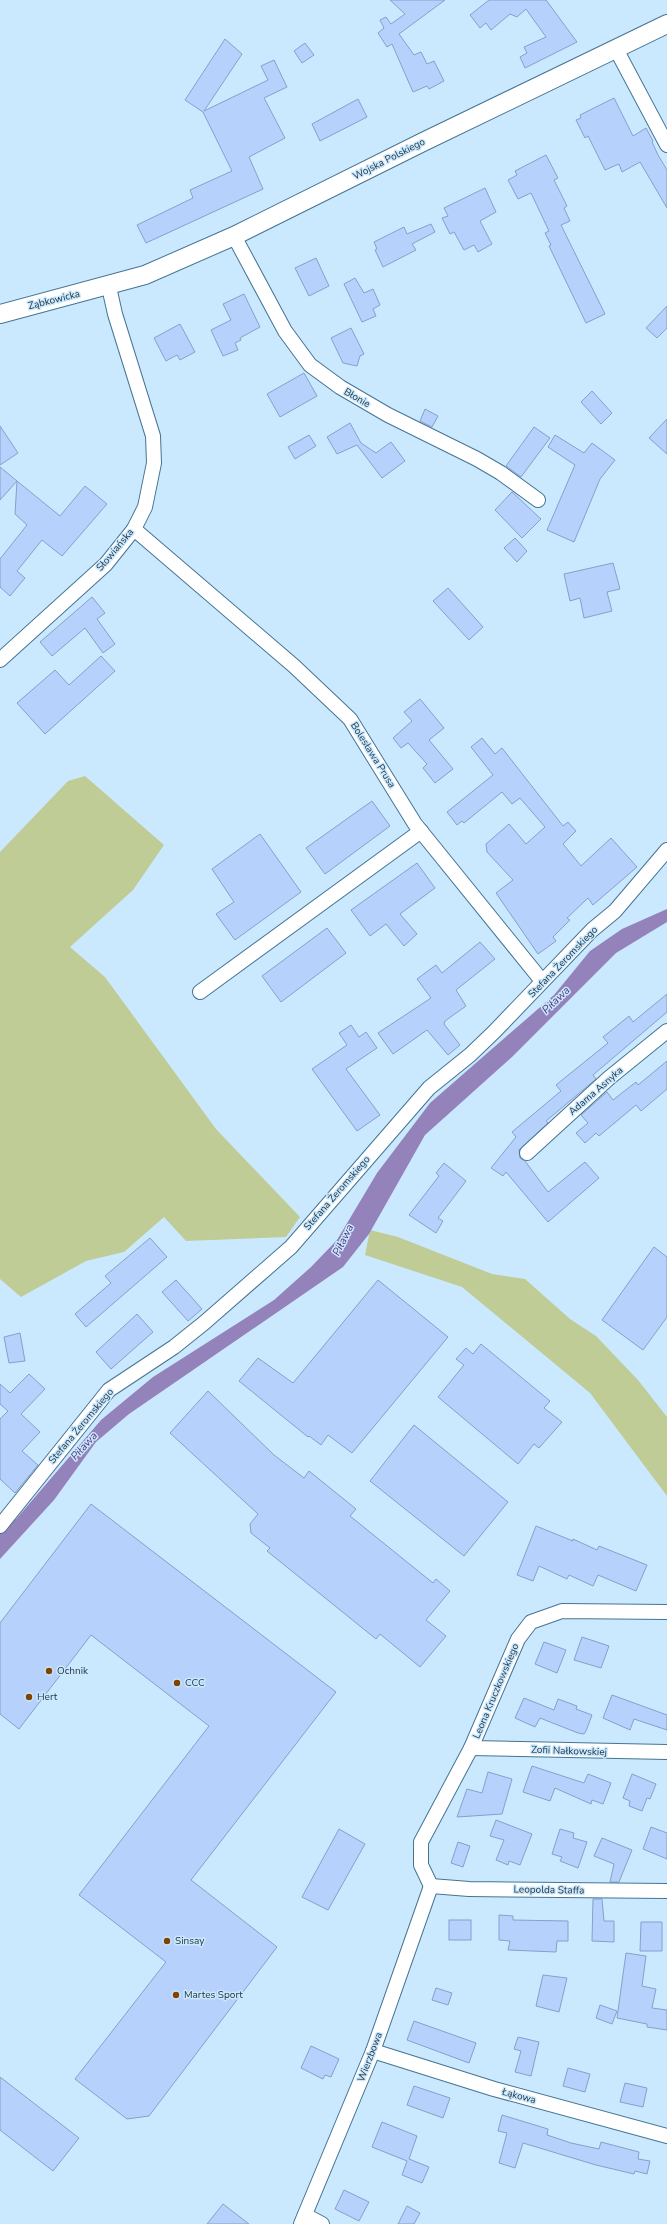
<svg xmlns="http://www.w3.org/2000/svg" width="667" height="2224" viewBox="0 0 667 2224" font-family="'Nunito Sans',sans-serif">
<rect width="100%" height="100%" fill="#cbe9fe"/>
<g fill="#bfcc96">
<polygon points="85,776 164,845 133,890 70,947 105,977 216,1129 300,1217 286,1237 186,1241 164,1217 124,1252 86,1261 21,1297 0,1279 0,852 68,781"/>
<polygon points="370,1230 398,1237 492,1274 525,1279 570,1319 596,1336 638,1380 667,1417 667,1496 590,1393 462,1287 365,1255"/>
</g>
<polygon fill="#9482ba" points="667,909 667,922 616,953 512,1057 425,1135 369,1234 343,1267 129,1414 96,1442 54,1500 0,1559 0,1534 17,1518 101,1420 153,1377 274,1300 311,1267 337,1240 377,1173 430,1103 554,995 590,951 622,929"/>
<g fill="#b5d1fc" stroke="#84a0cc">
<polygon points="390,0 445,0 399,34 414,55 421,52 427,64 434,61 444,81 429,89 427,86 413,92 392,44 387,47 378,33 384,28 380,20 386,17 391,24 405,14"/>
<polygon points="489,0 546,0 577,42 525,68 520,57 527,53 524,47 546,37 526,9 517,17 510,14 491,30 486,23 480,28 470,15"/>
<polygon points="225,39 242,54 204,111 268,80 261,66 274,60 287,87 264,98 285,138 249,157 263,189 146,243 137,225 193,198 190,190 232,171 203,112 185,100"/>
<polygon points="305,43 314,55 302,63 294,51"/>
<polygon points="614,98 633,136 646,128 653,141 652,142 658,155 667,170 667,208 640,162 622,172 619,164 605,170 588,136 585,138 576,120 581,118 580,115"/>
<polygon points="358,99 367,117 320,141 312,124"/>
<polygon points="546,155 558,178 554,180 567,206 564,208 570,221 561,225 605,314 586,323 549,246 551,245 545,233 549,231 531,193 518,199 508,180 517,175 515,171"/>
<polygon points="485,188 496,212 480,221 492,244 478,252 474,245 464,250 454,232 450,234 442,218 448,216 444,208"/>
<polygon points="431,224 435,232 412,244 416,250 383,267 375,250 377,249 374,242 404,227 407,234"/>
<polygon points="316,258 329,286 309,296 295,268"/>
<polygon points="355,278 364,293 373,289 380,305 373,309 376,316 362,322 344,284"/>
<polygon points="244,294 260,327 240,338 241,340 235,343 238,350 223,356 211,330 231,320 223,304"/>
<polygon points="667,306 667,328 657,338 646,328"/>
<polygon points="180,324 195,352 180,360 177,355 166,361 154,338"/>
<polygon points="351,328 364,354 360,356 357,366 343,363 331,338"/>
<polygon points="304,373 317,396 280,417 267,394"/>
<polygon points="592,391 612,413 601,424 581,402"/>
<polygon points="425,409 438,416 432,427 420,421"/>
<polygon points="667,419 667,454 649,438"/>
<polygon points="350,423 361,443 376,453 391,442 405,461 382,478 357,445 337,454 327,437"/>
<polygon points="0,426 18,453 0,465"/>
<polygon points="534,427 550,438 521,477 506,466"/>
<polygon points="309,435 316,446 295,459 288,447"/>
<polygon points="555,435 584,453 592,443 615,460 600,479 574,542 547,530 575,465 548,447"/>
<polygon points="0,467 17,481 0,500"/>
<polygon points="17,481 60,516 85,486 107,504 62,556 42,540 17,571 25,578 10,596 0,587 0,559 27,525 15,514"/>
<polygon points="512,492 541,519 522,538 495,510"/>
<polygon points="515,538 527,551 517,562 504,548"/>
<polygon points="613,563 620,589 607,592 612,611 584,618 580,598 570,601 564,574"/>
<polygon points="448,588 483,627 469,640 433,601"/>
<polygon points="92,597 105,613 97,619 115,644 103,653 85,628 52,656 40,642"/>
<polygon points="101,656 115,671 45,734 17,703 55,670 69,685"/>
<polygon points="420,699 444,728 429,740 453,769 435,783 423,768 427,764 408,743 401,748 393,738 412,721 404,712"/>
<polygon points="482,738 495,754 502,748 563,826 568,822 576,831 563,844 581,866 611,838 637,867 593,905 588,898 567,918 570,920 553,937 556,941 538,954 496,893 513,880 487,852 486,844 509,824 526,844 545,827 520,798 512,804 502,792 464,823 462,821 457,825 447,812 493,775 471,747"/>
<polygon points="372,801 390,826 325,874 306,848"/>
<polygon points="260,834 301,892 235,940 216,914 234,902 212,869"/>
<polygon points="417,863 435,888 400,914 417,934 404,946 386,924 370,936 351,910"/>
<polygon points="327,928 346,953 281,1002 262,976"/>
<polygon points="480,942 495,959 456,990 466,1006 445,1021 444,1024 460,1045 448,1055 427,1030 393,1054 378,1033 431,998 417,979 436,965 442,973"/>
<polygon points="667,994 667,1012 593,1075 596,1079 546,1121 548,1123 519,1150 520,1158 525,1161 548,1192 585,1162 599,1178 548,1222 506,1172 503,1176 491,1168 516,1137 512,1132 561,1091 556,1085 608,1043 603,1037 629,1016 633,1022"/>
<polygon points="351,1025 359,1037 366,1032 377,1048 346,1069 380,1115 357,1131 312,1069 347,1045 339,1033"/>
<polygon points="667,1061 667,1089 641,1111 636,1105 599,1136 596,1133 585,1143 576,1133 588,1123 581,1115 607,1092 613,1100 636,1082 638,1085"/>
<polygon points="444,1163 466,1181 438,1218 443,1221 436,1233 409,1215 439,1176 436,1173"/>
<polygon points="150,1238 167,1257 86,1327 75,1314 111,1283 105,1276"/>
<polygon points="654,1247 667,1257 667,1317 643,1350 602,1320"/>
<polygon points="176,1280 202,1309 188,1321 162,1292"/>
<polygon points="378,1280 448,1337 352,1453 328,1435 321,1445 309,1436 308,1437 239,1381 258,1358 293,1383"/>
<polygon points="137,1314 153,1332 111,1369 96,1352"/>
<polygon points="20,1333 25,1361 9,1363 4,1337"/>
<polygon points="481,1344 550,1401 544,1408 562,1422 539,1448 534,1444 518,1464 438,1397 464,1365 456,1359 466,1348 473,1354"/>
<polygon points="29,1374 45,1389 21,1414 40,1432 22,1451 38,1465 15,1493 0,1479 0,1419 8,1411 0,1404 0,1384 10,1393"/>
<polygon points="208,1391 274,1455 304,1478 309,1471 356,1509 350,1516 433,1583 436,1579 450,1591 426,1620 446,1636 420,1667 380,1634 376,1639 267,1551 270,1548 251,1533 250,1524 258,1514 170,1433"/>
<polygon points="414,1425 508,1502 464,1556 370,1481"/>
<polygon points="91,1504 336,1692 191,1880 277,1947 149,2116 127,2119 75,2079 166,1962 79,1895 209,1726 91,1635 19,1729 0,1714 0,1623"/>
<polygon points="536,1526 573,1541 573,1539 597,1550 599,1546 647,1565 636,1591 598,1575 593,1586 569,1575 567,1579 539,1566 533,1581 517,1575"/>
<polygon points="582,1637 609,1646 601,1668 574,1660"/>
<polygon points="544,1642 566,1650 557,1673 535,1664"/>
<polygon points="612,1695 667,1715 667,1730 634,1719 630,1730 603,1718"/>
<polygon points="524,1698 554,1710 558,1699 577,1706 576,1709 592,1715 586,1731 584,1734 578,1733 540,1718 535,1727 515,1718"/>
<polygon points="532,1766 584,1783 588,1774 611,1783 603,1804 592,1800 591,1804 555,1788 550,1801 523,1792"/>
<polygon points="488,1772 512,1779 502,1814 457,1817 467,1789 482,1793"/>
<polygon points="632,1774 656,1784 650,1799 647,1798 642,1811 629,1806 630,1801 623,1798"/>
<polygon points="496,1820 532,1834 520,1865 509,1861 508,1865 496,1860 504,1840 490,1836"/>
<polygon points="651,1827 667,1833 667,1859 643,1849"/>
<polygon points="339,1829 365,1844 328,1910 302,1897"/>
<polygon points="560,1829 574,1833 573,1838 587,1842 578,1868 560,1861 562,1857 552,1854"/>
<polygon points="602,1838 632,1850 619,1882 610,1882 614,1864 594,1856"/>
<polygon points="458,1842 470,1846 463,1867 451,1863"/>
<polygon points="593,1899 602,1899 604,1921 614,1921 614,1942 592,1941"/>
<polygon points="499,1915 513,1916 513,1920 568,1921 568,1941 557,1941 556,1952 508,1950 510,1941 499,1940"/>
<rect x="449" y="1920" width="22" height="20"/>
<polygon points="641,1922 662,1922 662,1951 640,1951"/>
<polygon points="626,1953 646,1956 642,1986 656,1989 652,2008 667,2010 667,2030 647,2027 647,2024 617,2018"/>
<polygon points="543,1975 567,1978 559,2012 536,2006"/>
<polygon points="436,1988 452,1993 448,2005 432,2000"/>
<polygon points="600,2005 617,2011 612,2024 596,2018"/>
<polygon points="414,2021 476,2043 469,2063 407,2040"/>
<polygon points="518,2037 539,2042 531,2076 515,2072 521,2051 514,2049"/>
<polygon points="311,2046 339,2059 331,2077 325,2075 323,2079 301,2068"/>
<polygon points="568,2068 590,2074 585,2092 563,2086"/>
<polygon points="0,2077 79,2138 53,2171 0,2130"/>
<polygon points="625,2083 647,2088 643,2107 620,2102"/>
<polygon points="414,2086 450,2098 443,2118 407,2105"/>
<polygon points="502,2115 548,2129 547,2135 571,2143 599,2149 601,2142 639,2152 638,2159 650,2161 647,2174 635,2171 634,2174 596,2165 523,2143 515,2168 499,2163 507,2133 498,2131"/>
<polygon points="382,2122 417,2136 409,2159 429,2167 422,2183 402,2175 407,2161 372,2147"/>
<polygon points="344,2190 369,2202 359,2221 335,2209"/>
<polygon points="223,2204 249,2224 207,2224"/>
<polygon points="407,2206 420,2213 414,2224 398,2224"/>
</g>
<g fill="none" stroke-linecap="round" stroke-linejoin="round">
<g stroke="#457493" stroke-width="16">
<g id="minor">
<polyline points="616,49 667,145"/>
<polyline points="234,236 285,331 310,365 340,387 388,415 477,459 501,473 538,500"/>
<polyline points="134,529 294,666 350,719 415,824 542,981"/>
<polyline points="0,660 106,564 134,529 145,507 154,463 153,436 115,314 109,287"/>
<polyline points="200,992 421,831"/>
<polyline points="527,1153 609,1078 667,1031"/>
<polyline points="0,1526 109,1390 174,1347 204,1323 291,1247 429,1088 470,1055 494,1032 592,930 615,911 667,850"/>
<polyline points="471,1748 667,1752"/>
<polyline points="431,1886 421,1865 421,1842 471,1748 518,1639 531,1622 562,1611 667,1612"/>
<polyline points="431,1886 469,1889 667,1891"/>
<polyline points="373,2051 494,2089 667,2136"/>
<polyline points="305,2215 322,2224"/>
<polyline points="301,2224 373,2051 431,1886"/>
</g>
</g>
<g stroke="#457493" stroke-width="20">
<polyline id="tertiary" points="0,314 145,275 234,236 423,142 667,24"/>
</g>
<use href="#minor" stroke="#fff" stroke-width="14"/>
<use href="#tertiary" stroke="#fff" stroke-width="18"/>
</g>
<g fill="#814400" stroke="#cbe9fe" stroke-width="1.5">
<circle cx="49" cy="1671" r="4"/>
<circle cx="177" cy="1683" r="4"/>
<circle cx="29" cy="1697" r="4"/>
<circle cx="167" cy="1941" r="4"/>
<circle cx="176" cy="1995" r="4"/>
</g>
<g text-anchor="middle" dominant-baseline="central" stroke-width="3" stroke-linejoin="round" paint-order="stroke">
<g font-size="10" fill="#1e3240" stroke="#cbe9fe">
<text transform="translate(389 159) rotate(-27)">Wojska Polskiego</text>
<text transform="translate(54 300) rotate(-14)">Ząbkowicka</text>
<text transform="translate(357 398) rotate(30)">Błonie</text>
<text transform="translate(115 550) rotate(-50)">Słowiańska</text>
<text transform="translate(373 755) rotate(58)">Bolesława Prusa</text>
<text transform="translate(563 962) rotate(-46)">Stefana Żeromskiego</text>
<text transform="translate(596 1091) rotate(-41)">Adama Asnyka</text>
<text transform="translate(337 1193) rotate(-49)">Stefana Żeromskiego</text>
<text transform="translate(81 1426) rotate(-50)">Stefana Żeromskiego</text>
<text transform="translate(496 1691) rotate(-67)">Leona Kruczkowskiego</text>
<text transform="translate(569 1751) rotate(2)">Zofii Nałkowskiej</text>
<text transform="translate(549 1890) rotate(1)">Leopolda Staffa</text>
<text transform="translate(370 2057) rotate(-69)">Wierzbowa</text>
<text transform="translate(519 2096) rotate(15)">Łąkowa</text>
</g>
<g font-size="10" fill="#1e3240" stroke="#cbe9fe" text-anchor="start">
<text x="57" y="1671">Ochnik</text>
<text x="185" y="1683">CCC</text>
<text x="37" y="1697">Hert</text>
<text x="175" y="1941">Sinsay</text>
<text x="184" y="1995">Martes Sport</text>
</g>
<g font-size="11" font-style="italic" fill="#52387d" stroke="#cbe9fe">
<text transform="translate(556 1000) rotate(-44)">Piława</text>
<text transform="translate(343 1240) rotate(-64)">Piława</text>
<text transform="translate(84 1446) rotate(-48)">Piława</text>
</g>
</g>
</svg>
